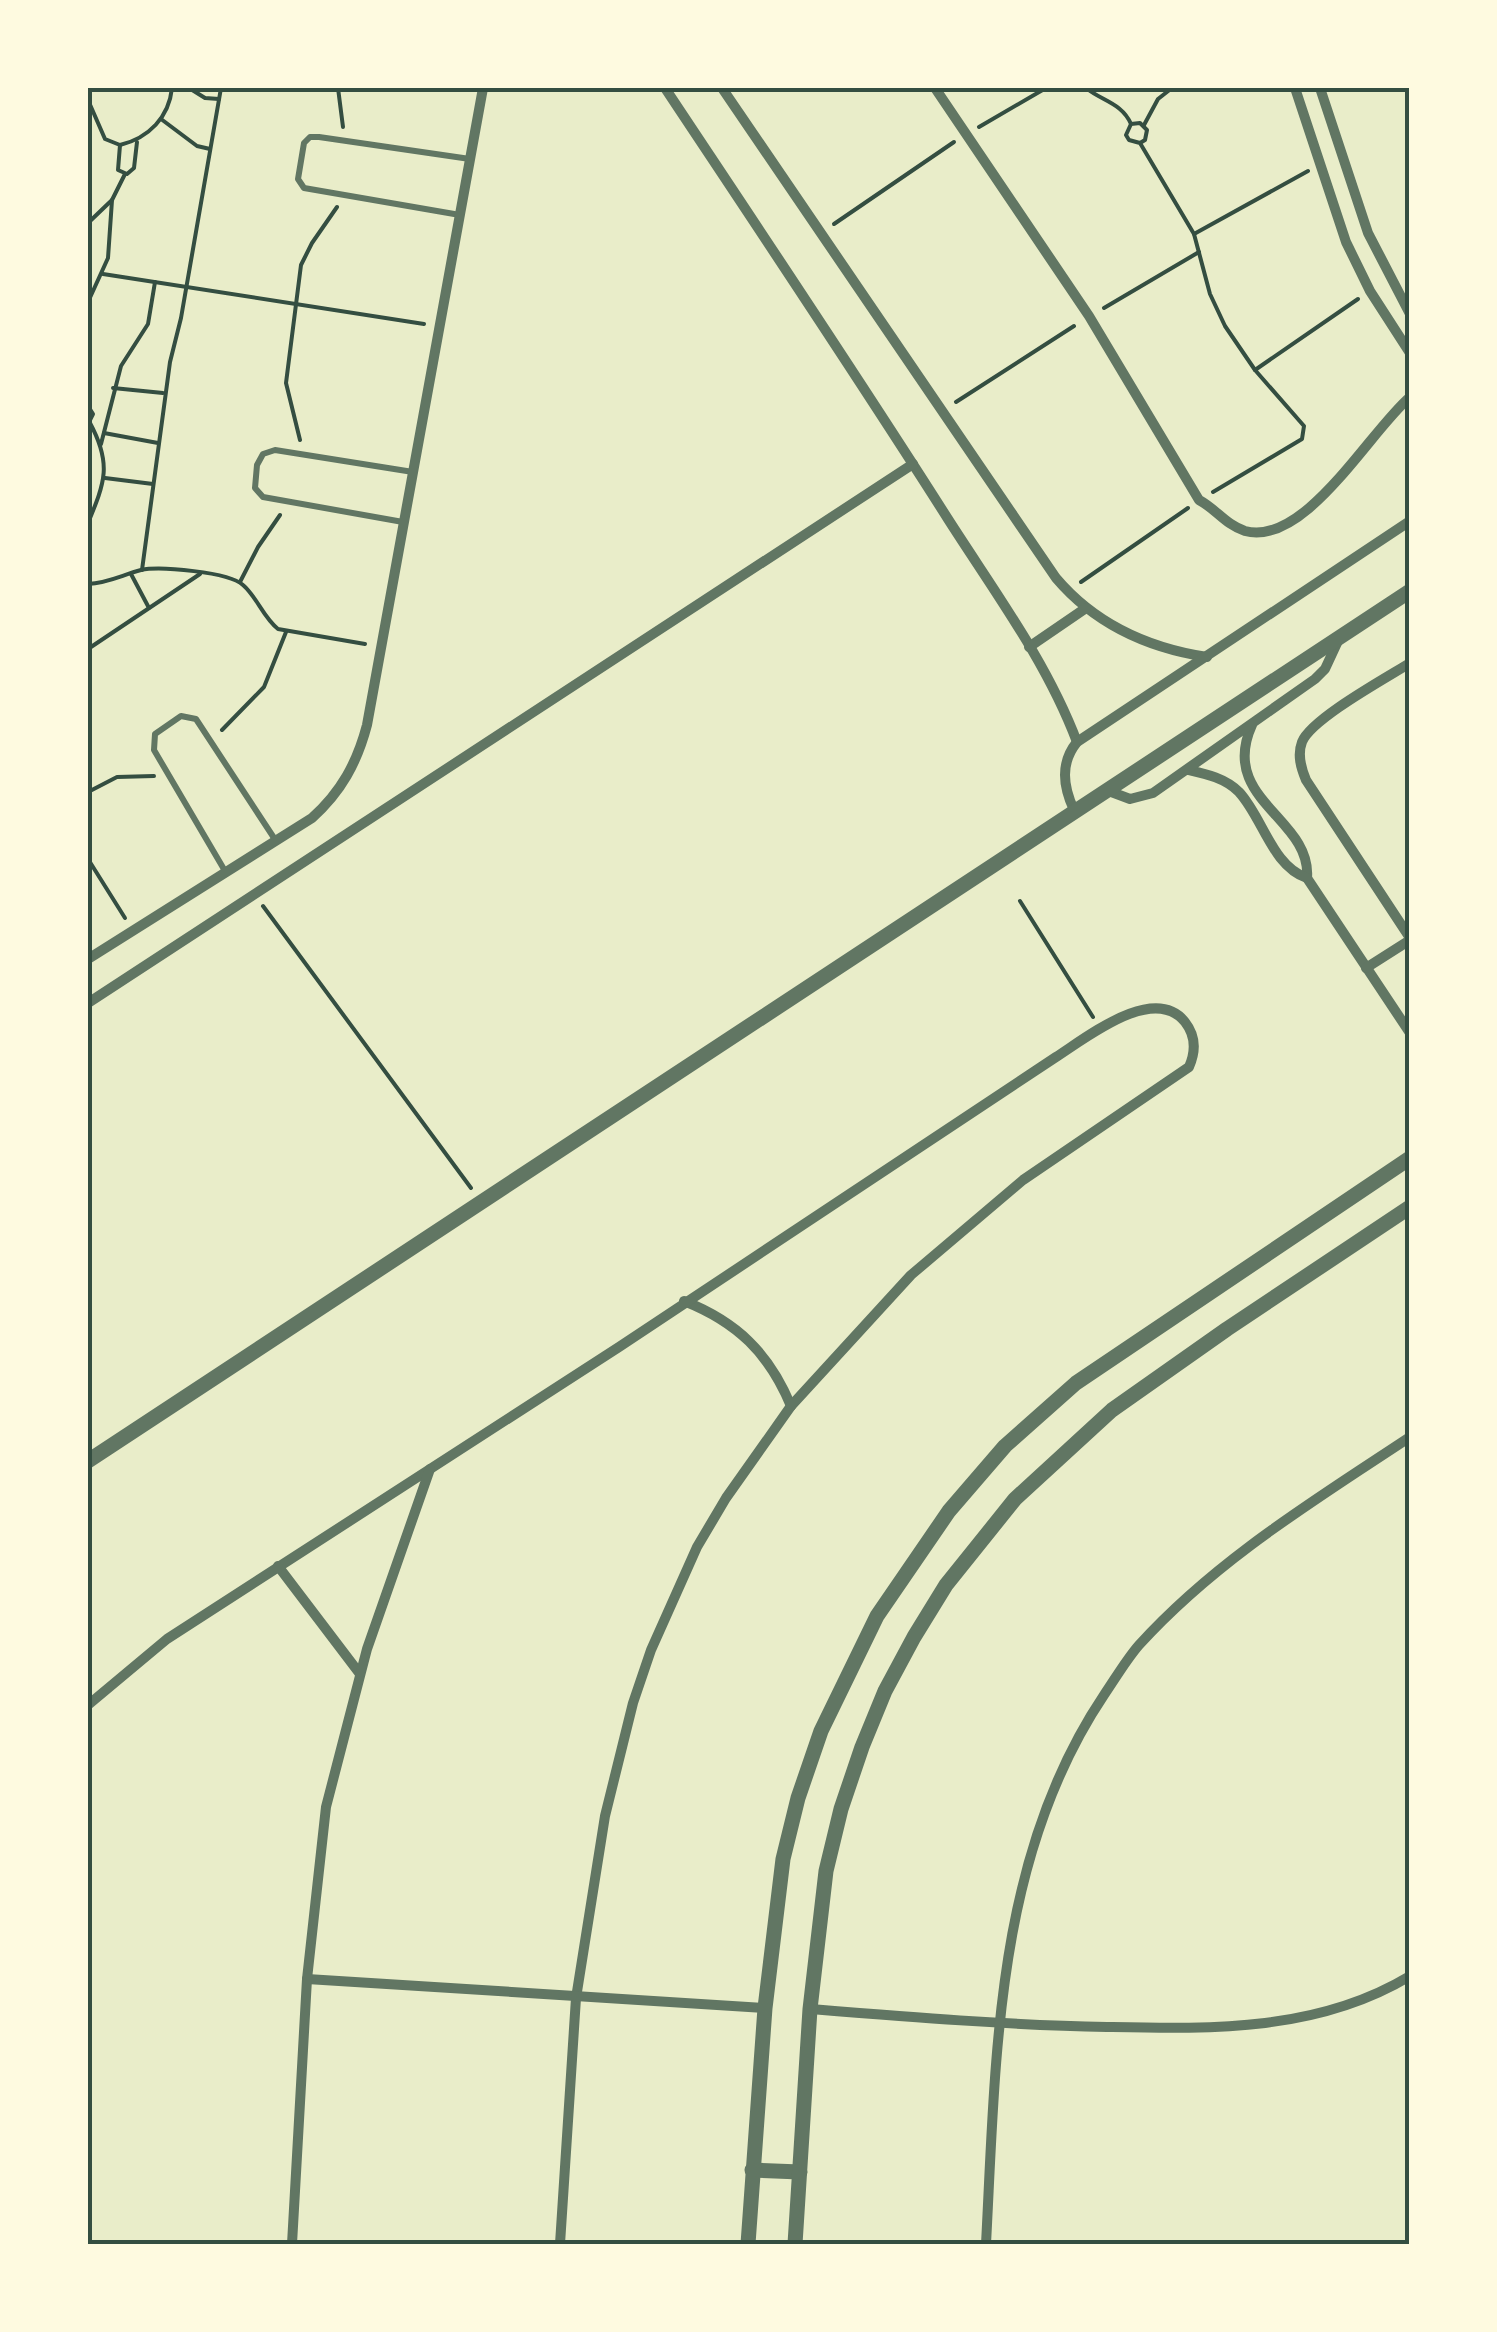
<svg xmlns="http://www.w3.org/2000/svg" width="1497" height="2332" viewBox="0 0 1497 2332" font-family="Ubuntu,sans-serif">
<rect width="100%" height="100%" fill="#e9edc9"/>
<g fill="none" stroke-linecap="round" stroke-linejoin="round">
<g stroke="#344e41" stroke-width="4">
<polyline points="189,88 205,98 219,99"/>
<polyline points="338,88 343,127"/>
<path d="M1086,88c16,13 36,15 45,36"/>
<path d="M88,100l17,39 15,6c29,-7 49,-28 52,-57"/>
<polyline points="161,119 197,146 210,149"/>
<polyline points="1144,125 1158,99 1172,88"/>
<polyline points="979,127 1046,88"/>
<polyline points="1140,143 1145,140 1147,130 1140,123 1131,124 1126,135 1129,140 1140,143 1194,234 1210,294 1225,326 1255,370 1304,426 1302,439 1213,492"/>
<polyline points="120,145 118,170 127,174 134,168 137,142"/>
<polyline points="88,223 112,200"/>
<polyline points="834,224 954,142"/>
<polyline points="1194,234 1308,171"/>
<polyline points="103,274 424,324"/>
<polyline points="88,302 108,258 112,200 125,174"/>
<polyline points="1104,308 1199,252"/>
<polyline points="1255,370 1358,299"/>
<polyline points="113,388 163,393"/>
<polyline points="956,402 1074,326"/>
<polyline points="88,406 93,414 88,424"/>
<polyline points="104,433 158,443"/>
<polyline points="300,440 286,383 301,265 312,243 337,207"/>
<polyline points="101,444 121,366 148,324 155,282"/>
<polyline points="105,478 153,484"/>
<path d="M88,523c17,-41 24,-59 2,-100"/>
<polyline points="142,570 170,362 181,318 221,88"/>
<polyline points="131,574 149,608"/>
<polyline points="240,582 258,547 280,515"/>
<polyline points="1081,582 1188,508"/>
<path d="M88,584c20,-1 34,-9 53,-14 19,-4 88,2 102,15 14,12 20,32 35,44l87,15"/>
<polyline points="88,649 200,574"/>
<polyline points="222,730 264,687 286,632"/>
<polyline points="88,792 117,777 154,776"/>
<polyline points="88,859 125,918"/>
<polyline points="1020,901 1093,1017"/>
<polyline points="263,906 471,1188"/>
</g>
<g stroke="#617663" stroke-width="6">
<polyline points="460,215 304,188 298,179 304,143 310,137 319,137 470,159"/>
<polyline points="403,522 263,497 255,488 257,465 263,454 275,450 413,472"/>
<polyline points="225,871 154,750 155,734 181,716 196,719 276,841"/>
</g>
<g stroke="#617663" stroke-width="10">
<path d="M665,88c95,143 191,286 283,431 46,72 99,143 129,223"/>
<path d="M722,88l334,490c39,46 92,70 151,79"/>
<path d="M935,88l154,228 110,184c17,9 27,25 46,31 60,16 124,-99 165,-134"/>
<polyline points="1295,88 1346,242 1370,291 1410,353"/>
<polyline points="1320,88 1368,233 1410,314"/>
<polyline points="1029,647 1086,608"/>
<path d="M1410,663c-24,15 -99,56 -108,79 -5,13 -1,26 4,38l104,158"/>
<path d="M1252,725c-34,75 60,93 55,153"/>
<path d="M1188,770c18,4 37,8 51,22 24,26 33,74 68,86l103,155"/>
<polyline points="1106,790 1130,799 1153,793 1315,679 1325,669 1338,641"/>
<path d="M1074,810c-11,-24 -14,-47 3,-68l333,-221"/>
<path d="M88,959l224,-141c29,-26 45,-55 55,-93l116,-637"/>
<polyline points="1366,968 1410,940"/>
<polyline points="88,1003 913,464"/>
<path d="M684,1301c53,21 85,52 107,105"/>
<polyline points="278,1566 360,1674"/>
<path d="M88,1705l79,-66 452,-292 437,-290c30,-19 98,-74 129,-35 11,14 11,29 4,45l-166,113 -112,95 -120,131 -65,92 -29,49 -46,103 -18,53 -28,113 -29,182 -16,246"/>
<polyline points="307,1979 765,2008"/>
<path d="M810,2009c99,8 197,16 297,18 104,2 210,5 303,-51"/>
<polyline points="292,2244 307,1979 326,1807 367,1649 430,1469"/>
<path d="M986,2244c10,-187 9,-387 118,-549 11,-16 22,-35 35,-50 77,-85 176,-145 271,-208"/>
</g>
<g stroke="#617663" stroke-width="15">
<polyline points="88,1461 1410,591"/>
<polyline points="752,2170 800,2172"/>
<polyline points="748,2244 765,2008 783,1859 798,1798 821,1731 877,1616 949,1511 1005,1446 1076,1383 1410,1158"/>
<polyline points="795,2244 810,2009 826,1871 841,1809 862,1747 885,1691 914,1637 946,1585 1015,1499 1112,1410 1227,1329 1410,1207"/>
</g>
</g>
<rect width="1497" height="2332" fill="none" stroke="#fefae0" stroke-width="180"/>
<rect x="90" y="90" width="1317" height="2152" fill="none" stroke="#344e41" stroke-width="4"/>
</svg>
